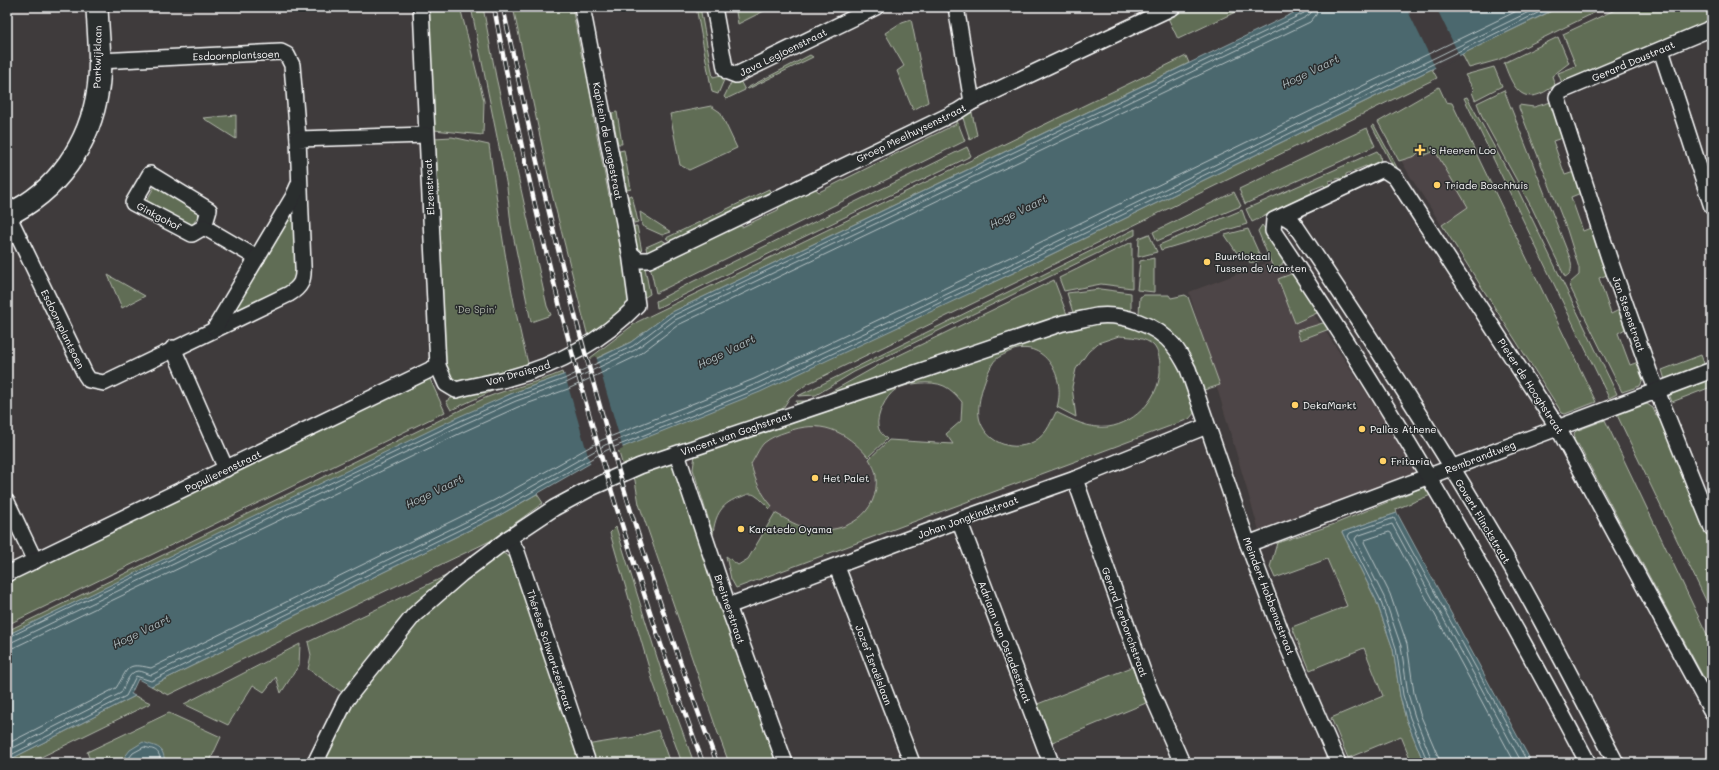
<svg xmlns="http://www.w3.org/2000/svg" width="1719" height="770" viewBox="0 0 1719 770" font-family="Mali,sans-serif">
<rect width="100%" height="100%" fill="#3f3b3c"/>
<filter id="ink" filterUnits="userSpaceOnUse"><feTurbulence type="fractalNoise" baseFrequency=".025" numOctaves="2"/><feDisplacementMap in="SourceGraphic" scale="8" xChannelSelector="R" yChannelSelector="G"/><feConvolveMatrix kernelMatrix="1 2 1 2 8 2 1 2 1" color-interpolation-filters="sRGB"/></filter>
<g filter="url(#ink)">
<g fill="#4e4546">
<polygon points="1421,105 1476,209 1444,229 1410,176 1381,124"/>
<polygon points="1277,259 1420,473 1260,534 1189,292"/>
<polygon points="809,425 822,426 838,431 847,437 868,457 876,476 874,499 860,520 837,529 812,529 796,525 775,513 770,509 772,506 761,492 755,480 751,464 763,444 778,435"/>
</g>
<g fill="#616d54" stroke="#b0b6aa" fill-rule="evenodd">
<polygon points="428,7 460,7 484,101 483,135 434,130"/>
<polygon points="471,7 483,7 496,77 547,306 551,315 531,322 511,225 507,187"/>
<polygon points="513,7 572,7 582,58 587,57 598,113 593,115 609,196 616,202 632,303 588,337 552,194"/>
<polygon points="696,7 700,7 713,77 721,75 724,80 718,94 712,92"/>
<polygon points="745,7 772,7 738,24 736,12"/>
<polygon points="1184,7 1246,7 1178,39 1167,16"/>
<polygon points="1560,7 1606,7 1498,60 1469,68 1462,54"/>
<polygon points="1621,7 1712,7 1712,21 1562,83 1558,73 1576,66 1563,34"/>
<polygon points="911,19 928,102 913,110 897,71 904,66 885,33 902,22"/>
<path d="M1558,37l11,26 -17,13 3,9c-30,23 -41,7 -51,-22z"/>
<polygon points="810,55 813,57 748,89 747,88"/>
<polygon points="1186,56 1189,63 670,313 631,342 591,361 590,358 637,322"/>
<polygon points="1494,67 1502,86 1475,100 1472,92 1474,90 1465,75"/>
<polygon points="1432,69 1437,78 807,384 790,397 780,413 624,470 618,449 1013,273"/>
<polygon points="739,79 745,90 726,99 724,97 731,83"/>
<polygon points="1439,87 1446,102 1452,103 1596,402 1565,414 1562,413 1442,225 1468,207 1435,151 1423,156 1420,151 1415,156 1399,161 1378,122"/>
<path d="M1504,90l66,168c2,8 3,15 -5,19l-33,-69 -49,-89 -6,-16z"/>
<polygon points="1467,97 1519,192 1617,394 1609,398 1464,98"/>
<polygon points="1551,102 1553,104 1562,138 1553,141 1565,175 1574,172 1581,193 1571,197 1583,231 1593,227 1607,275 1599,278 1611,314 1619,310 1627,328 1618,333 1630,365 1641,361 1644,370 1640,372 1643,380 1640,386 1622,392 1571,289 1570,283 1579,275 1579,268 1567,230 1519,108 1519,105 1534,107"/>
<polygon points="711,106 720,112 737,148 689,170 680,165 670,114"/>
<polygon points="969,111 972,113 977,135 970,140 962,115"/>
<polygon points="617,112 622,144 618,144 612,113"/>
<polygon points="236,115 236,139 203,118"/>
<polygon points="956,118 965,141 656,293 650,266 736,223 742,227 778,210 780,204 812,186 819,192 956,124"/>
<polygon points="1374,125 1400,173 1397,174 1372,126"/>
<polygon points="1367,128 1375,146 1245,204 1239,189"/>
<path d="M452,137l37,8c11,75 20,149 40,222l-72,15 -4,-1 -9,-16 -10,-227z"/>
<polygon points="967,147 971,156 657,308 656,301 692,282"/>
<polygon points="624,150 631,189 627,190 619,151"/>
<polygon points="1377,151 1380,155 1381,163 1369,169 1366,166 1346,174 1346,178 1342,181 1340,178 1329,181 1330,186 1326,189 1324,185 1311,190 1312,193 1252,222 1246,209"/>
<polygon points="156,184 201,210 190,230 144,205"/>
<polygon points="769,189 770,192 670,241 666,238"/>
<polygon points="1234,192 1241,206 1157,241 1153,232"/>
<polygon points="632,195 638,222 634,223 628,196"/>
<polygon points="296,205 298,272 294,286 229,319"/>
<polygon points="1242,210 1247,224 1161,250 1159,245"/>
<polygon points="640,212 671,232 662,235 642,226"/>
<path d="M1262,225l23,31c-1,8 -4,11 -11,14l-16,-39z"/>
<polygon points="635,226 637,226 642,252 637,250 631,231"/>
<polygon points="1135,229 1135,235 854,372 816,395 798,396"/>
<polygon points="1248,229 1262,260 1250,263 1247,257 1245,258 1240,251 1237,253 1225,235"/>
<polygon points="1149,234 1157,252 1138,257 1139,238"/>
<polygon points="662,240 667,243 665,248 647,253 646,247"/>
<polygon points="1132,242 1132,288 1101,284 1064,291 1059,278"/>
<polygon points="1154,258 1154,292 1137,290 1140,261"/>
<polygon points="645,268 650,294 642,299 639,273 641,269"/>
<polygon points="1291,274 1297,275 1317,306 1317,313 1295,323 1278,279"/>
<polygon points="108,275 145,296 122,308"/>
<polygon points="1054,280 1068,317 798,407 796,401 811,401 820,398 879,365"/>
<polygon points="1100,289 1131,293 1131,313 1074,316 1067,293"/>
<polygon points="1144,295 1169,295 1171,298 1185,295 1188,297 1220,385 1201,391 1194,373 1141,318 1139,314 1140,297"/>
<path d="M1096,322l29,1 15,5 36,26 20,57 -7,8 -453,169 -5,-9 -5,-23 12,9 10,-6 27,-46c11,6 23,14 36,16 34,6 69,-15 65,-53 0,-5 -4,-12 -7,-17l20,-19 64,4 -7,-10 15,-13 1,-19c-5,-6 -10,-12 -18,-16 -13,-6 -37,-3 -49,4 -9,6 -19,26 -17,36 1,6 5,9 9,13l-19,18c-23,-27 -48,-38 -82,-25 -7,2 -16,6 -22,11 -5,5 -9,15 -13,21 4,17 10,29 21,42l-2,3c-4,-4 -9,-10 -14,-13 -5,-4 -10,-1 -15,1 -19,5 -26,18 -28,37l-20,-65 2,-14c132,-47 265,-98 401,-133zM1119,336c11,1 27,1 35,10 4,5 6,13 6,20 2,29 -23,57 -52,61 -19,2 -36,-7 -52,-15 -3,6 -6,13 -10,19 -18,24 -56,19 -66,-10 -5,-15 5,-45 13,-58 3,-5 8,-7 12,-9 36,-21 62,21 52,53l19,10 -4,-30 4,-18 12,-17 10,-9z"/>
<polygon points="1326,322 1332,328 1300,340 1297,331"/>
<polygon points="1701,355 1705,366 1665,380 1662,370"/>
<polygon points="560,365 561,368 537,378 499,388 451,410 446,401 465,391"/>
<path d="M562,372l1,3 -50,18 -506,242v-4l478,-233c25,-10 51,-15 77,-26z"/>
<polygon points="1707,376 1711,387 1672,402 1668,391"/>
<path d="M429,377l16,35 -438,213v-43c140,-70 283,-134 422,-205z"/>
<polygon points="1647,404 1653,408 1656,415 1660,413 1712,540 1712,613 1617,415"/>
<polygon points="1605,420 1712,645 1712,693 1578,444 1573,446 1571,440 1575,438 1574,433 1576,431"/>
<polygon points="670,460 676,465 781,763 729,763 716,728 639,504 634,475"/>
<polygon points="1424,487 1431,495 1396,509 1397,513 1342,532 1376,600 1393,649 1400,696 1406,719 1424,763 1412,763 1401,736 1348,758 1331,718 1383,696 1364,648 1310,670 1292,627 1347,606 1327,559 1275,578 1270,567 1277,543 1332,525"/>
<polygon points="537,494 543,503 490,541 168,695 151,686 500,515"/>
<polygon points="616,527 667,689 694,763 682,763 653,682 610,533"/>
<polygon points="500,551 514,560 584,763 321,763 352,701 418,620"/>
<polygon points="454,572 346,695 308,669 311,655 308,642"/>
<polygon points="300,644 299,665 281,693 276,677 264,692 253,685 228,725 184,704"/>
<polygon points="1132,667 1146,703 1050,743 1035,705"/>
<polygon points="135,696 151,703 29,763 7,763 7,761"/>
<polygon points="169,713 221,737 209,763 91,763 87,752"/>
<polygon points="658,730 670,763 593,763 586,745 635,737"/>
</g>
<g fill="#4b686e" stroke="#93a4a8">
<polygon points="1306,7 1559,7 1013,273 760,392 608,453 500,515 151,686 138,679 131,694 135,696 7,761 7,635 458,417 513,393 563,375 631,342 670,313"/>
<polygon points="1397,513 1532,763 1424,763 1406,719 1400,696 1393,649 1376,600 1342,532"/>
<path d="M143,742c15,6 20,3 22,21h-45l10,-13z"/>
</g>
<g fill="#3f3b3c">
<polygon points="1406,7 1436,7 1460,57 1436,69"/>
<polygon points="596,356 623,449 609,455 591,466 564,372"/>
</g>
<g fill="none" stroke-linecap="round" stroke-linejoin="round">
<g stroke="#b7c3c5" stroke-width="1">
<polyline points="7,638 460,421 514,397 564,379 633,346 672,316 1304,13 1307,7"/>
<polyline points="7,643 12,642 462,425 516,401 566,383 635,350 675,320 1306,17 1311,13 1312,7"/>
<polyline points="7,649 15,647 465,431 518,407 568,389 637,356 678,325 1310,22 1316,15 1318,7"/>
<path d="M7,744l109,-56c13,-20 9,-26 35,-20l342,-167 109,-61 152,-61 252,-120 519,-252"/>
<path d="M7,751l114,-58c4,-7 8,-22 17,-22 5,0 9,3 13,4l345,-168 109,-62 151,-61 253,-119 530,-258"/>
<polyline points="7,757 126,696 136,676 151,681 498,511 607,450 758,389 1011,269 1550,7"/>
<path d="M125,763l8,-10 11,-6c12,3 15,2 17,16"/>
<polyline points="1428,763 1410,718 1403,695 1396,648 1380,599 1348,536 1350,533 1394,518 1528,763"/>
<polyline points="1433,763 1415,717 1408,694 1401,646 1384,597 1355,539 1357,536 1392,524 1522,763"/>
<polyline points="1439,763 1438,756 1420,714 1414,693 1407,644 1390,594 1364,542 1365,540 1389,532 1391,533 1515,763"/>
</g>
<g stroke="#fff" stroke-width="18">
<g id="street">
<path d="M421,7l17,359 8,18 10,6c18,-5 36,-7 53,-12 49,-13 93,-37 128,-73l-7,-52"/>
<polyline points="582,7 630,253 638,260 649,260 695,238 958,111 972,102 1173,7"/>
<polyline points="714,7 725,68 728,72 736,75 876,7"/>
<polyline points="956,7 972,102"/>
<polyline points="1712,28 1564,90 1560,92 1557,97 1609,258 1649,371 1712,528"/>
<polyline points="1661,50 1712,207"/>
<polyline points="99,61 281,52 287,55 292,65 298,139"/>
<polygon points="150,174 209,210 204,227 192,234 133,203"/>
<path d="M8,215l77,159 4,6 15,3 185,-89c12,-7 15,-14 14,-28l-5,-127 128,-4"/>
<path d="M1284,216l9,6c77,114 153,231 222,351 35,62 68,127 101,190"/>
<polyline points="204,227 257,258"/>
<polyline points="215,328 293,197 298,186"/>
<polyline points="173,348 226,469"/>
<polyline points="677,454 728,606 785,763"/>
<polyline points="1075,479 1147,683 1182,763"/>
<polyline points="7,502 35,561"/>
<polyline points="959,520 1051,763"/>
<polyline points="509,538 517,552 588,763"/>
<polyline points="1248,544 1712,370"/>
<polyline points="837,567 912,763"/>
<polyline points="7,574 438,366"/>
<polyline points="728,606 959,520 1075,479 1207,426"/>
<path d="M315,763l31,-63 68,-85 47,-41 48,-36 45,-30 37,-20 49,-22 423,-143c12,-2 23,-5 34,-7 25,-3 60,9 76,29 6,7 11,16 15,24l60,175 32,85 58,134"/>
<path d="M1588,763c-96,-182 -199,-362 -315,-532l1,-11 109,-51 12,8 163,251 154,284"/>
</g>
</g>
<g stroke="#fff" stroke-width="24">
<path id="secondary" d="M7,215c50,-23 83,-71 91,-126 4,-27 0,-55 -1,-82"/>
</g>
<use href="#street" stroke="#2a2d2e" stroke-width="15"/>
<use href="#secondary" stroke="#2a2d2e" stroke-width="21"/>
<g stroke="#fff" stroke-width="4.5">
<g id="rail">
<path d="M494,7c47,258 118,510 209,756"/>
<path d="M503,7c53,257 121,511 214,756"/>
</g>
</g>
<use href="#rail" stroke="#2a2d2e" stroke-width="3" stroke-dasharray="9" stroke-linecap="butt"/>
</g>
</g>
<g fill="#ffd166" stroke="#2a2d2e" stroke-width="1.5">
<path d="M1418 144h4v4h4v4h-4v4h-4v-4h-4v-4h4z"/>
<circle cx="1437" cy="185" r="4"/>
<circle cx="1207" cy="262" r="4"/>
<circle cx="1295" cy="405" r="4"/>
<circle cx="1362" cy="429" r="4"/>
<circle cx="1383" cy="461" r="4"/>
<circle cx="815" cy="478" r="4"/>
<circle cx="741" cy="529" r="4"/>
</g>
<g text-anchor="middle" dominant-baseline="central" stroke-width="3" stroke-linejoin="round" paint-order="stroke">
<g font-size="10" fill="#fff" stroke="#2a2d2e">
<text transform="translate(783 52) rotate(-26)">Java Legioenstraat</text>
<text transform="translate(236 55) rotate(-2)">Esdoornplantsoen</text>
<text transform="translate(97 57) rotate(-89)">Parkwijklaan</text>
<text transform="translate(1633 61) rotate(-23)">Gerard Doustraat</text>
<text transform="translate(911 133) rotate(-26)">Groep Meelhuysenstraat</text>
<text transform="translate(608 141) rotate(79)">Kapitein de Langestraat</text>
<text transform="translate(429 187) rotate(-93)">Elzenstraat</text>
<text transform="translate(159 216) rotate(28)">Ginkgohof</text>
<text transform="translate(1629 314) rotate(71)">Jan Steenstraat</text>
<text transform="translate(63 329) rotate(64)">Esdoornplantsoen</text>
<text transform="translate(518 373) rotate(-16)">Von Draispad</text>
<text transform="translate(1531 386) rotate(57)">Pieter de Hooghstraat</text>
<text transform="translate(736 433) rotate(-19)">Vincent van Goghstraat</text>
<text transform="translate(1480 457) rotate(-21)">Rembrandtweg</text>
<text transform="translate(223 471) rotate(-26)">Populierenstraat</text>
<text transform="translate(968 517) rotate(-20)">Johan Jongkindstraat</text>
<text transform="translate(1483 521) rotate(59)">Govert Flinckstraat</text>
<text transform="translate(1269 596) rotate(69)">Meindert Hobbemastraat</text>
<text transform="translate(730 609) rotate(71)">Breitnerstraat</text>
<text transform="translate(1125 622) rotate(70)">Gerard Terborchstraat</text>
<text transform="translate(1005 642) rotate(69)">Adriaan van Ostadestraat</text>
<text transform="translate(550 650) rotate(72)">Thérèse Schwartzestraat</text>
<text transform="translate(874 665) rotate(69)">Jozef Israëlslaan</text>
</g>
<g font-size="10" fill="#fff" stroke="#2a2d2e" text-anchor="start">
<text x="1429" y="150">'s Heeren Loo</text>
<text x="1445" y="185">Triade Boschhuis</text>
<text x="1215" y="256">Buurtlokaal<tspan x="1215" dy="12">Tussen de Vaarten</tspan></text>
<text x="1303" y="405">DekaMarkt</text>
<text x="1370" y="429">Pallas Athene</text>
<text x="1391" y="461">Fritaria</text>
<text x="823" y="478">Het Palet</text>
<text x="749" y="529">Karatedo Oyama</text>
</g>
<g font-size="10" fill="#b0b6aa" stroke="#2a2d2e">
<text x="476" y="309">'De Spin'</text>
</g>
<g font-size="11" font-style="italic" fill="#aebbbe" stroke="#2a2d2e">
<text transform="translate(1310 71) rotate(-26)">Hoge Vaart</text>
<text transform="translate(1018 211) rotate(-26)">Hoge Vaart</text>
<text transform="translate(726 351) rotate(-26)">Hoge Vaart</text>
<text transform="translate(434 491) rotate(-26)">Hoge Vaart</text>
<text transform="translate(141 631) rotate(-26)">Hoge Vaart</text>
</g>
</g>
<rect width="1719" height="770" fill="none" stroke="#2a2d2e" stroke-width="24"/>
<rect x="12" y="12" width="1695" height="746" fill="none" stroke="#fff" stroke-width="1.5" filter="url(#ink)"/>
</svg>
